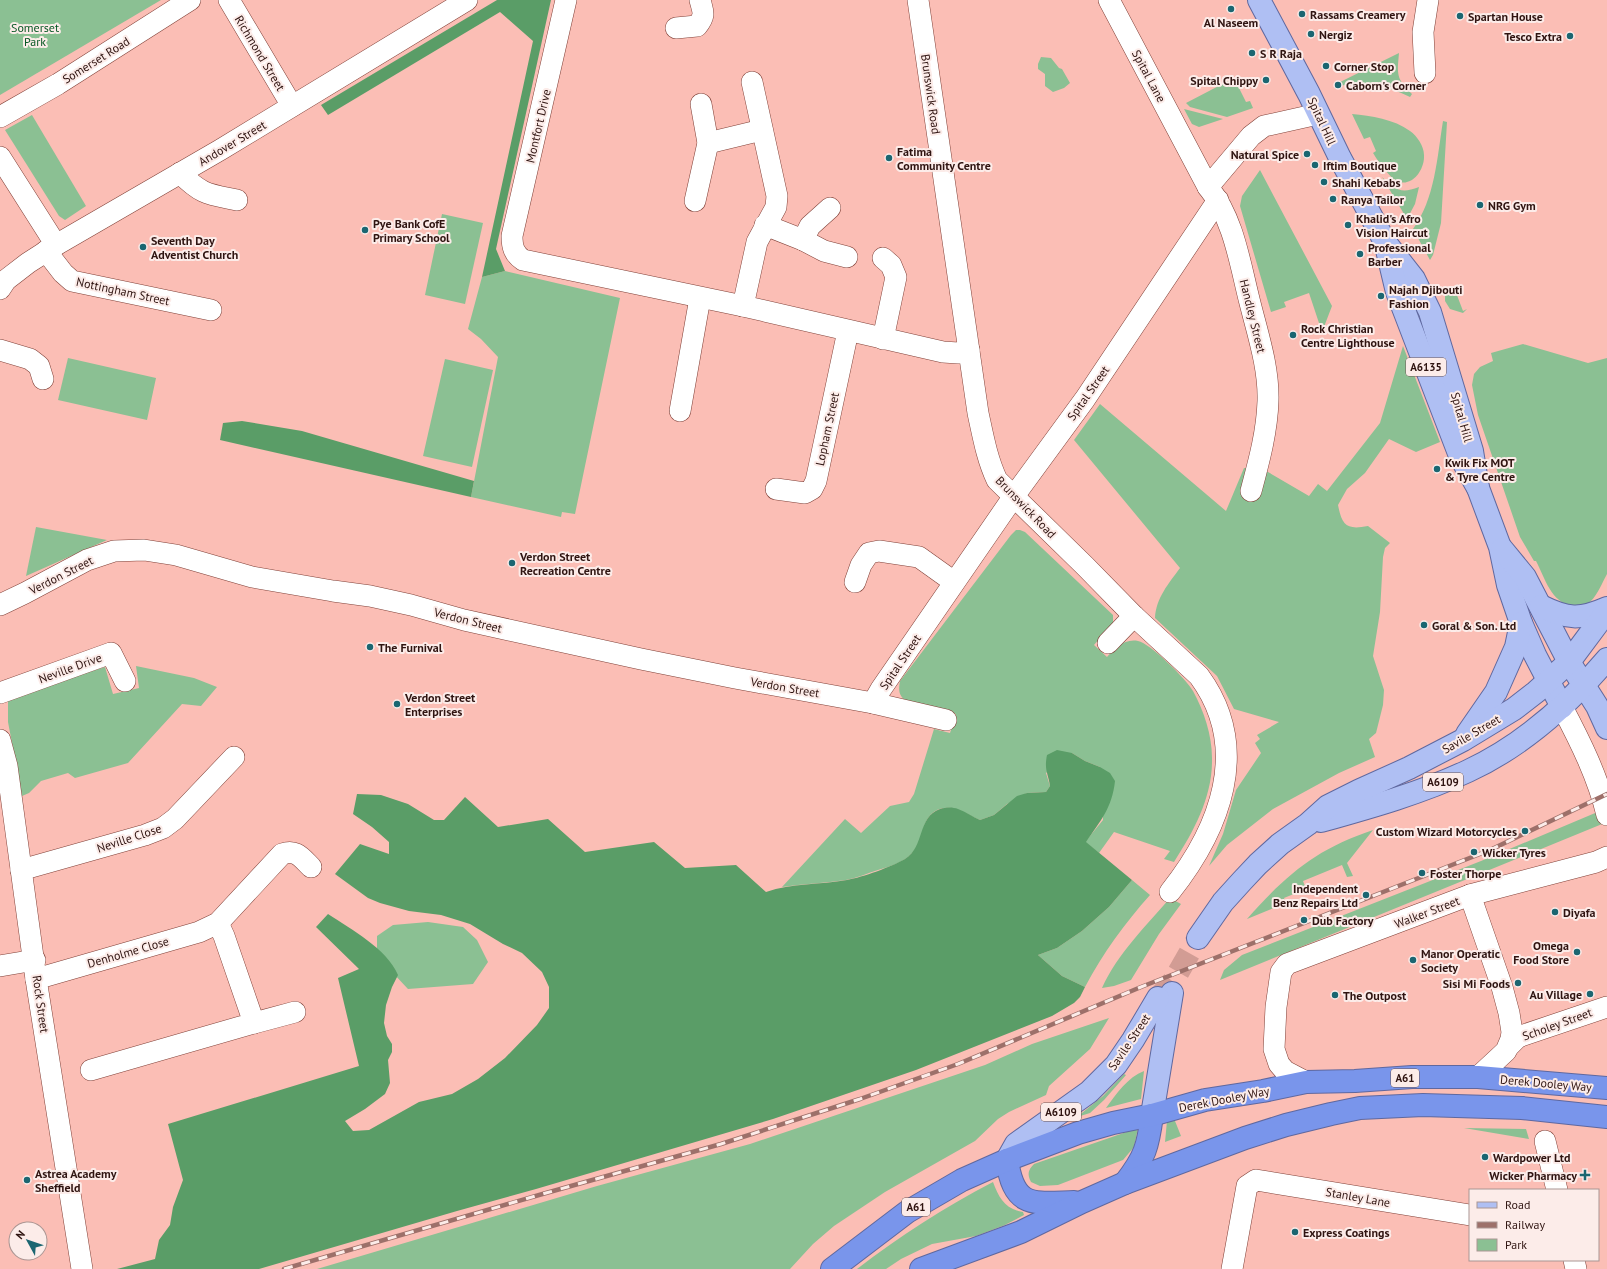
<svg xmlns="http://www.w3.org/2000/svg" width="1607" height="1269" viewBox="0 0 1607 1269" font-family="'PT Sans',sans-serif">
<rect width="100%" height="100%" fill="#fbbeb5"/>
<g fill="#8bc093">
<polygon points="0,0 161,0 0,95"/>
<path d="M1399,53c-2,21 -3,26 13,41l-2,3c-27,-13 -45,-14 -73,-11l-1,-2z"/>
<polygon points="1041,57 1051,58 1059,68 1062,69 1070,83 1064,88 1053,92 1045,86 1045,74 1038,69 1038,64"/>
<polygon points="1234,78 1246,102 1250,101 1253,108 1227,117 1190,107 1186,103"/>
<polygon points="1184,109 1223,119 1199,127 1192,124"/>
<path d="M1352,114c19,2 42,5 58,17 7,5 14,15 14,24 1,13 -10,31 -25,27 -9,-3 -21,-21 -26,-29l3,-2 -6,-14 -6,2z"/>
<polygon points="32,115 86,206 65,220 59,216 5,130"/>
<path d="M1443,121l4,1 -6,101 -8,32 -3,5 -17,-31c22,-30 24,-71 30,-108z"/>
<polygon points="1260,170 1332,306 1322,332 1309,293 1284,302 1286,307 1271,312 1240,206 1242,196"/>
<path d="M1382,177c13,13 19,17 37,10l-4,17 -8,15z"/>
<polygon points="442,214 483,223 465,304 425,295"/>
<polygon points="505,271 620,298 575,514 562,512 561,517 471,497 498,357 481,339 468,329 482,277"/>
<polygon points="1455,290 1463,311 1467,309 1463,313 1450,309 1445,301 1445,294"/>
<path d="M1523,344l65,19 19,-5v216c-5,9 -9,20 -16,27 -5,4 -12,5 -18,5 -22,-3 -28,-28 -37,-45h-2l-14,-24 -42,-122 -6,-30 2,-11 6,-7 13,-6 -2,-8z"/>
<path d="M1403,346l37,96 -24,10 -27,-13 -24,34 -18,16 -9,16c4,21 9,25 30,21l22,17 -5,5 -2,9 -3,55 -7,44 11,34 -1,15 -7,28 -7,6 6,18 -36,16 -66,36 -46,36 -18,21 14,-32 13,-44 25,-37 -6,-10 5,-4 -3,-4 22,-13 -45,-13 -17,-33 -62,-58c1,-20 14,-35 25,-50l-106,-128 26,-36 126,107 18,-43 24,4 41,24 9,-12 9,7 53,-68z"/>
<polygon points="68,358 156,378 147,420 58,400"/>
<polygon points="445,359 493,370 472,467 423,456"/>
<polygon points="36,527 107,540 26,576"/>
<path d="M1016,530h4l5,2 88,83v8l-19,22 13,12c7,-8 18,-19 31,-16 12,2 49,39 55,50 11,20 19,44 19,67 1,38 -18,73 -38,104l-10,-3 6,-8 -56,-19 -15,21 -14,-11 18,-22 -3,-53 -15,-6 -13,-8 -26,20 4,13 -4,6 -19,1 -20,11 -13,11 -14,5c-14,-6 -28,-17 -43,-10 -17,9 -12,29 -24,42 -8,10 -22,14 -35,18 -10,3 -21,8 -32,10 -21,3 -43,4 -64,7l63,-68 16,14 29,-27 19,-4 5,-8 20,-65 16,4 6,-19 -47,-11c-10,-6 -11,-11 -9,-22l111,-146z"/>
<polygon points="136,666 194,678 217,687 201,706 182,704 128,763 75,778 68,773 41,781 29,793 22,796 8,722 8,697 105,667 113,694 139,688"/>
<polygon points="1607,808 1607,822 1220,980 1224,970 1242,955 1481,861"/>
<path d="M1373,830l-26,33 6,13 -6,1 -5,-12 -39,16 3,8 -22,9 2,5 -39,16c39,-44 69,-70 126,-89z"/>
<path d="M1132,880l18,15c-25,28 -47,58 -65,92l-23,-11 -24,-21 19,-7 25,-17 27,-24z"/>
<path d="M1170,898l11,6 -22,30 -28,46 -17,6 -12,2c16,-35 44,-62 68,-90z"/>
<polygon points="428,922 463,927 477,940 488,962 473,984 408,989 377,956 377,936 393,925"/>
<polygon points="1109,1018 1090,1049 1049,1086 1046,1095 1009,1112 998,1119 975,1141 885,1192 834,1226 813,1244 790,1269 317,1269 597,1186 750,1144 985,1065 1032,1044"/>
<path d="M1144,1071l-3,28 -35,9c10,-14 22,-31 38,-37z"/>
<polygon points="1124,1074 1126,1075 1104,1100 1090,1113 1077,1117 1103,1096"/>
<polygon points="1167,1121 1175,1121 1181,1136 1165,1142"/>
<path d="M1138,1128l-4,19 -11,13 -65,25 -18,1 -9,-4c-4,-8 -3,-12 3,-18z"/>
<polygon points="1464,1128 1526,1129 1529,1139"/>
<path d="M993,1182c6,16 12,27 30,30l1,3 -19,10 -29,11 -44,8 -31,15 -15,10h-29c43,-33 88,-62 136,-87z"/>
</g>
<g fill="#5a9d67">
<polygon points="497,0 551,0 496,249 505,271 482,277 533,41 500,12 328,115 321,105"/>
<polygon points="242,421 302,431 474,481 471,497 220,440 223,423"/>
<path d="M1057,750l15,3 13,8 15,6 10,6 5,8c-3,27 -14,39 -29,61l46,38 -23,27 -27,24 -25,17 -19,7 24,21 23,11 -5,10 -6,6 -22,13 -136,54 -143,49 -237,70 -79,22 -198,58h-142l38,-10 4,-19 11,-15 3,-18 10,-27 -15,-56 191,-58 -21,-88 21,-9 -43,-42 12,-13c24,16 58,34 70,61l-6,12 -6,18 -2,18 3,13 5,8v8l-4,8 2,23 -5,11 -20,15 -20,12 8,10 16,-1 50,-28 33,-8 26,-15 27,-21 32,-33 12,-17v-21l-7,-15 -20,-19 -19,-9 -33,-20 -29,-9 -32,-4 -29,-8 -12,-5 -33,-24 25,-30 29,10v-12l-17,-15 -19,-13 4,-20 24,1 27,9 26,16h10l21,-23 33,30 50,-8 37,33 69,-10 31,26 51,-3 30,27c26,-9 54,-7 81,-12 16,-3 44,-13 58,-21 20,-12 12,-42 35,-50 6,-2 13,-2 18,0 8,3 15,8 22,11l14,-5 23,-19 10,-3 19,-1 4,-6c-2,-13 -6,-16 -3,-31z"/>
</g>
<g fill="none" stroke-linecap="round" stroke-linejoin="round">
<polyline stroke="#d29c94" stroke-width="22" stroke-dasharray="22 11" stroke-linecap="butt" points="1158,998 1174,980 1198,938"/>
<g stroke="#804138" stroke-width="22">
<g id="minor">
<polyline points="229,0 292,106"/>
<path d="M566,0l-54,236c0,11 2,18 11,24l220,46 200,46 15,1 11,-3"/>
<path d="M918,0l60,413c5,23 9,46 19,67l88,86 49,50 65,60c53,72 21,153 -29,216"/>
<path d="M1109,0l99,187c26,32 32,77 42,116 8,32 19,65 18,98 -1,31 -9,60 -17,90"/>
<path d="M676,28l21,-2c9,-11 6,-14 3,-26"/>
<polyline points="1425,73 1423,32 1428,0"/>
<polyline points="0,117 58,84 190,0"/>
<polyline points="708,143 762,130"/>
<polyline points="0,157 56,245"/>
<path d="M180,173c22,22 28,21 57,27"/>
<polyline points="1208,187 1251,136 1264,126 1318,114"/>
<polyline points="695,201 708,143 701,104"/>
<polyline points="765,225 803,240 824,251 847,257"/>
<polyline points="803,240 810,226 830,208"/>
<polyline points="46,251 63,273 72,281 211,310"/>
<polyline points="0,289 6,280 28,263 56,245 220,150 467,0"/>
<polyline points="743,306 757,242 776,207 777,196 752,82"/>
<polyline points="883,339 896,277 891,265 883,258"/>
<polyline points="0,350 30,359 39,366 43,379"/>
<polyline points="680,411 700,298"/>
<polyline points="776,489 805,493 812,489 816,481 848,331"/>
<polyline points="855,582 861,565 869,553 879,551 919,557 954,582"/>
<polyline points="0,605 25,593 87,560 114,551 144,550 176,555 252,577 333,591 370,596 411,605 464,620 641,659 735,678 873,703 946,720"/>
<polyline points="1108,643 1134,616"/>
<polyline points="0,693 111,653 125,681"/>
<polyline points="873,703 881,689 1014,496 1085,399 1218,200"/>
<path d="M1562,707c18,34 36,70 45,108"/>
<polyline points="0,740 7,766 36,979 82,1269"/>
<polyline points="21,870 145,835 163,828 175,819 234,757"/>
<polyline points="1470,895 1502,987 1509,1013 1512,1032 1511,1039 1506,1051 1478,1077"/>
<polyline points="0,966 35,960"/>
<path d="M36,979l163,-47 19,-9 64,-69c14,-5 19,3 29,13"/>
<polyline points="254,1023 295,1012"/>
<polyline points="1509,1046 1518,1037 1607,1007"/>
<polyline points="91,1070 254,1023 224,936 218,923"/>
<polyline points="1306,1082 1285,1071 1279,1064 1274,1049 1276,1007 1281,972 1287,964 1470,895 1596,862 1607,857"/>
<polyline points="1545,1141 1557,1190"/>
<polyline points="1574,1260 1576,1269"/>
<polyline points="1232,1269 1247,1186 1256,1180 1470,1215"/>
</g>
</g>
<g stroke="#5f689f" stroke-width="24">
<g id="major">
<polyline points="1259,0 1309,94 1340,158 1385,242 1414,279 1430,312 1472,451 1478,488"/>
<polyline points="1387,250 1397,292 1412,331 1460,456 1478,488 1500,547 1508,585 1521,623 1535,655 1562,707"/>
<polyline points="1502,549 1525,577 1569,662 1597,706 1607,728"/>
<path d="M1541,606c26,13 39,14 66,2"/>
<polyline points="1467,734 1496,692 1516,647 1521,623"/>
<path d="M1321,821c50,-14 100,-28 147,-50 54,-25 101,-67 139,-112"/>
<polyline points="1198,938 1223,902 1242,881 1258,864 1280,844 1308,824 1328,806 1358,791 1409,768 1463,740 1514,709 1536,692 1569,662 1607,611"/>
<polyline points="1152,1115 1172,993"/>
<polyline points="1007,1160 1016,1144 1089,1092 1116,1065 1133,1040 1158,998"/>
</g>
</g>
<g stroke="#5f689f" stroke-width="24">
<g id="highway">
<path d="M1007,1160c7,49 26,43 67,42"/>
<path d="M1125,1183c20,-26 23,-36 27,-68"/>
<polyline points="832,1269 907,1212 962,1180 1007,1160 1078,1133 1113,1123 1152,1115 1205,1100 1263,1091 1306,1082 1355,1081 1412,1077 1478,1077 1607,1088"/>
<polyline points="921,1269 1021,1232 1082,1202 1125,1183 1245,1138 1286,1125 1331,1114 1360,1108 1423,1105 1522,1108 1607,1117"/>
</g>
</g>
<use href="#minor" stroke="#fff" stroke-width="21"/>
<use href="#major" stroke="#afbff3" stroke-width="22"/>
<use href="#highway" stroke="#7995eb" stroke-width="22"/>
<g stroke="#9d706a" stroke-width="4.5">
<polyline id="rail" points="284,1269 546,1193 721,1144 860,1099 958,1064 1141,987 1490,850 1607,794"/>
</g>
<use href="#rail" stroke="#fcece9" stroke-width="3" stroke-dasharray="9" stroke-linecap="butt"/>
</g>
<g fill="#1b6671" stroke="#fcece9" stroke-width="1.5">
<circle cx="1231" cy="9" r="4"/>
<circle cx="1302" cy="14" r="4"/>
<circle cx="1460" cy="16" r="4"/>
<circle cx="1311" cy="34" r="4"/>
<circle cx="1570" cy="36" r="4"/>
<circle cx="1252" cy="53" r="4"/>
<circle cx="1326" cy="66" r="4"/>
<circle cx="1266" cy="80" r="4"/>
<circle cx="1338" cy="85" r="4"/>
<circle cx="1307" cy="154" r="4"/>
<circle cx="889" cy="158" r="4"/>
<circle cx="1315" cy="165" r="4"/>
<circle cx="1324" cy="182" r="4"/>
<circle cx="1333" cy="199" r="4"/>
<circle cx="1480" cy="205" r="4"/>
<circle cx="1348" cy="225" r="4"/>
<circle cx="365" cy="230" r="4"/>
<circle cx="143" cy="247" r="4"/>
<circle cx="1360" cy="254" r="4"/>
<circle cx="1381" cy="296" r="4"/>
<circle cx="1293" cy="335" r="4"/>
<circle cx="1437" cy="469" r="4"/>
<circle cx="512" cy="563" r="4"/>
<circle cx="1424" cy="625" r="4"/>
<circle cx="370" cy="647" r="4"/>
<circle cx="397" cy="704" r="4"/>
<circle cx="1525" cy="831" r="4"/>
<circle cx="1474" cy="852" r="4"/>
<circle cx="1422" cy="873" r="4"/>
<circle cx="1366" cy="895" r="4"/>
<circle cx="1555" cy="912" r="4"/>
<circle cx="1304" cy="920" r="4"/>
<circle cx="1577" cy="952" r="4"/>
<circle cx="1413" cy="960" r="4"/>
<circle cx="1518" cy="983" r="4"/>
<circle cx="1590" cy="994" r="4"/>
<circle cx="1335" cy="995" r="4"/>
<circle cx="1485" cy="1157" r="4"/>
<path d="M1583 1169h4v4h4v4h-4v4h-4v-4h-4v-4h4z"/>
<circle cx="27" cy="1180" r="4"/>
<circle cx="1295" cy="1232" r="4"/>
</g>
<g text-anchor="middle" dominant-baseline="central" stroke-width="4" stroke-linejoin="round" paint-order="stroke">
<g fill="#fcece9" stroke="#6c5552" stroke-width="1">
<rect x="1406" y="358" width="40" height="18" rx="3"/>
<rect x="1423" y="773" width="40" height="18" rx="3"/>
<rect x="1391" y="1069" width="28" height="18" rx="3"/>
<rect x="1041" y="1103" width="40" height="18" rx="3"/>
<rect x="902" y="1198" width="28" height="18" rx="3"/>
</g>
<g font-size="11" font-weight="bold" fill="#2f1411">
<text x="1426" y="367">A6135</text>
<text x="1443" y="782">A6109</text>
<text x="1405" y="1078">A61</text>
<text x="1061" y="1112">A6109</text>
<text x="916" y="1207">A61</text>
</g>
<g font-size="12" font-weight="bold" fill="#2f1411" stroke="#fcece9" text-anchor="start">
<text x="1310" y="14">Rassams Creamery</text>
<text x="1468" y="16">Spartan House</text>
<text x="1231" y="22" text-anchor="middle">Al Naseem</text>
<text x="1319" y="34">Nergiz</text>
<text x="1562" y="36" text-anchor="end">Tesco Extra</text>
<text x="1260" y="53">S R Raja</text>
<text x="1334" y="66">Corner Stop</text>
<text x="1258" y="80" text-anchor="end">Spital Chippy</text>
<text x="1346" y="85">Caborn's Corner</text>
<text x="897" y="151">Fatima<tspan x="897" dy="14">Community Centre</tspan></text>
<text x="1299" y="154" text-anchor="end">Natural Spice</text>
<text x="1323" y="165">Iftim Boutique</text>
<text x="1332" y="182">Shahi Kebabs</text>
<text x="1341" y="199">Ranya Tailor</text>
<text x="1488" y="205">NRG Gym</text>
<text x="1356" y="218">Khalid's Afro<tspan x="1356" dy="14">Vision Haircut</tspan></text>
<text x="373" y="223">Pye Bank CofE<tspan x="373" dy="14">Primary School</tspan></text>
<text x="151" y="240">Seventh Day<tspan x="151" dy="14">Adventist Church</tspan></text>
<text x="1368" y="247">Professional<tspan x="1368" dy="14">Barber</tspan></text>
<text x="1389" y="289">Najah Djibouti<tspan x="1389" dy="14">Fashion</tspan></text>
<text x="1301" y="328">Rock Christian<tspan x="1301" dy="14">Centre Lighthouse</tspan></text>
<text x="1445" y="462">Kwik Fix MOT<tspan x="1445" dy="14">&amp; Tyre Centre</tspan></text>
<text x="520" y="556">Verdon Street<tspan x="520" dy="14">Recreation Centre</tspan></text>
<text x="1432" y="625">Goral &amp; Son. Ltd</text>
<text x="378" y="647">The Furnival</text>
<text x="405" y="697">Verdon Street<tspan x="405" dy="14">Enterprises</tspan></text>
<text x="1517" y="831" text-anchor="end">Custom Wizard Motorcycles</text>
<text x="1482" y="852">Wicker Tyres</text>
<text x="1430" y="873">Foster Thorpe</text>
<text x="1358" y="888" text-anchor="end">Independent<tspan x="1358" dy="14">Benz Repairs Ltd</tspan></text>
<text x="1563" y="912">Diyafa</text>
<text x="1312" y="920">Dub Factory</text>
<text x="1569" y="945" text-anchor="end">Omega<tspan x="1569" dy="14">Food Store</tspan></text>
<text x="1421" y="953">Manor Operatic<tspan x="1421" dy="14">Society</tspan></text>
<text x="1510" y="983" text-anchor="end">Sisi Mi Foods</text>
<text x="1582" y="994" text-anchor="end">Au Village</text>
<text x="1343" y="995">The Outpost</text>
<text x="1493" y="1157">Wardpower Ltd</text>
<text x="35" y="1173">Astrea Academy<tspan x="35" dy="14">Sheffield</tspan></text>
<text x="1577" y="1175" text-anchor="end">Wicker Pharmacy</text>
<text x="1303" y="1232">Express Coatings</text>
</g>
<g font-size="12" fill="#085724" stroke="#fcece9">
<text x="35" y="27">Somerset<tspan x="35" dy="14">Park</tspan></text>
</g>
<g font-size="12" fill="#2f1411" stroke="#fcece9">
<text transform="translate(260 53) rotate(59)">Richmond Street</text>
<text transform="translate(96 60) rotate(-32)">Somerset Road</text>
<text transform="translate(1149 76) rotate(62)">Spital Lane</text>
<text transform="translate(931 94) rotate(82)">Brunswick Road</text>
<text transform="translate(1322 121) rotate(65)">Spital Hill</text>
<text transform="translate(538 126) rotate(-77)">Montfort Drive</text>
<text transform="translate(232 143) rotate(-31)">Andover Street</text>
<text transform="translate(123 291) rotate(12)">Nottingham Street</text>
<text transform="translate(1253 316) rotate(76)">Handley Street</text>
<text transform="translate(1088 393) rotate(-55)">Spital Street</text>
<text transform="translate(1462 417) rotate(74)">Spital Hill</text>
<text transform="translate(827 429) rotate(-78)">Lopham Street</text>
<text transform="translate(1026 507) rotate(46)">Brunswick Road</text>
<text transform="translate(61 575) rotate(-27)">Verdon Street</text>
<text transform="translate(468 620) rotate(14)">Verdon Street</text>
<text transform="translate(900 662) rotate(-56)">Spital Street</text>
<text transform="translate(70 668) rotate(-20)">Neville Drive</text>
<text transform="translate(785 687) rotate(10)">Verdon Street</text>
<text transform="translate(1471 734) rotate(-30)">Savile Street</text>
<text transform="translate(129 838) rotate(-18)">Neville Close</text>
<text transform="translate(1427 912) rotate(-21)">Walker Street</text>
<text transform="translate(128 952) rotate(-16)">Denholme Close</text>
<text transform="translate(41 1004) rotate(82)">Rock Street</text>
<text transform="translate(1557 1024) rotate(-20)">Scholey Street</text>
<text transform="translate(1129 1042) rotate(-56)">Savile Street</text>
<text transform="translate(1546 1083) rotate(5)">Derek Dooley Way</text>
<text transform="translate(1224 1099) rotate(-11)">Derek Dooley Way</text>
<text transform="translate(1358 1197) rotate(10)">Stanley Lane</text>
</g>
</g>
<rect x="1469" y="1189" width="130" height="72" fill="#fcece9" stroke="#aa9693"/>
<rect x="1477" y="1202" width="20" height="6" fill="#afbff3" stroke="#aa9693"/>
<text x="1505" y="1209" font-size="12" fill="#2f1411">Road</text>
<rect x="1477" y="1222" width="20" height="6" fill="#9d706a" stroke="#aa9693"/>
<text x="1505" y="1229" font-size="12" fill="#2f1411">Railway</text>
<rect x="1477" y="1239" width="20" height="12" fill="#8bc093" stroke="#aa9693"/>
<text x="1505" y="1249" font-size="12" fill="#2f1411">Park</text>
<g transform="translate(28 1241) rotate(310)"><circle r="19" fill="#fcece9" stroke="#aa9693"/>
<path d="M0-3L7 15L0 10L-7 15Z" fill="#1b6671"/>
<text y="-6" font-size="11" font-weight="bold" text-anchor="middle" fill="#2f1411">N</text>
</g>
</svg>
